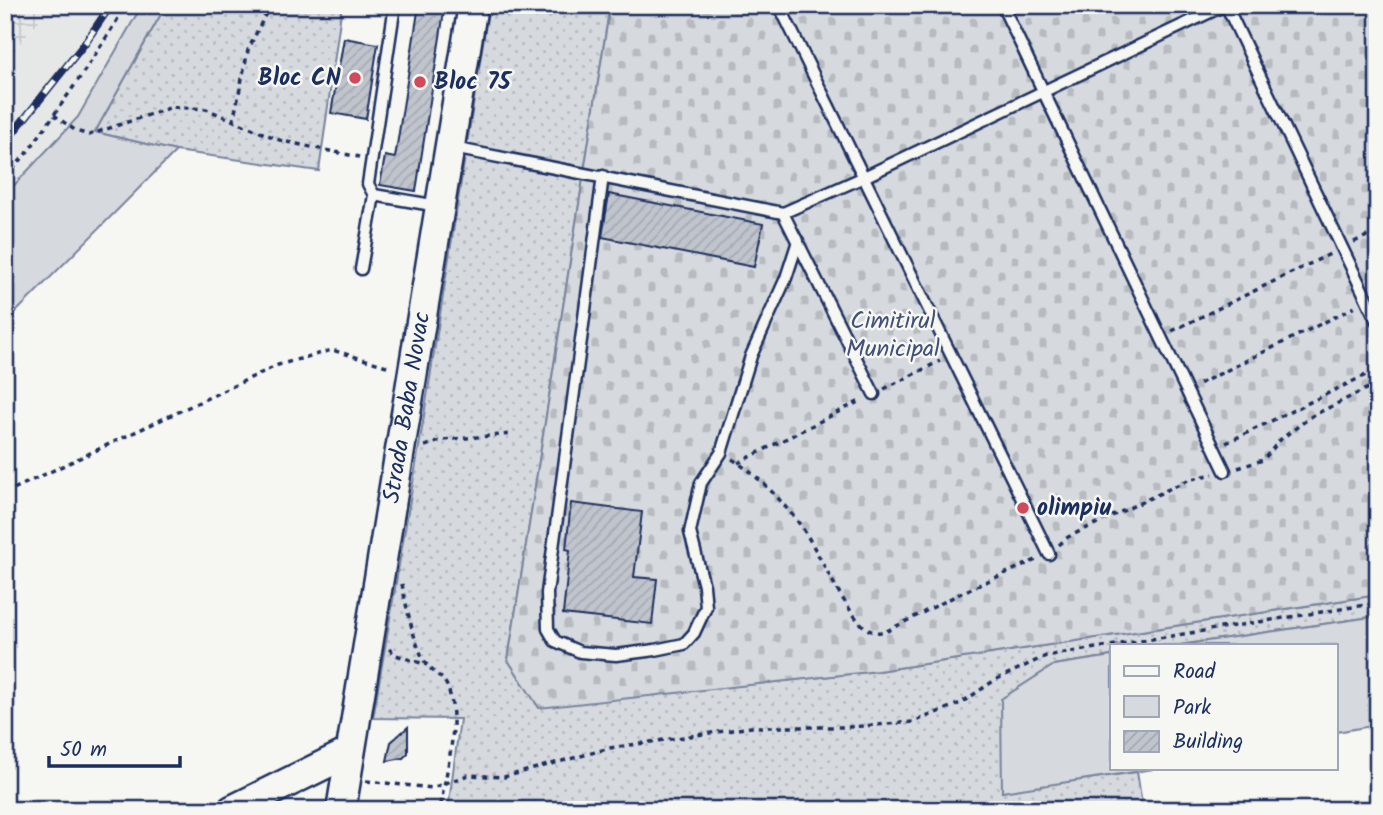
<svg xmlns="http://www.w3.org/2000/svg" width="1383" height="815" viewBox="0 0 1383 815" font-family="Kalam,sans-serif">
<defs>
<pattern id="industrial-grid" width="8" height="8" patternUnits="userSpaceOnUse" patternTransform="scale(1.75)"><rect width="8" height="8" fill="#e6e7e7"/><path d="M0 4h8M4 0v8" fill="none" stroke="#c5c6c9"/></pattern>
<pattern id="grass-dots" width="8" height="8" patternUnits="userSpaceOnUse" patternTransform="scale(1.75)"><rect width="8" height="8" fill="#d6d9dd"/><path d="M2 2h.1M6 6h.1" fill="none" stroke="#b7bbc0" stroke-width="1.8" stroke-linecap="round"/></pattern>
<pattern id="cemetery-stones" width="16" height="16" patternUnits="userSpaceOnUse" patternTransform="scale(1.75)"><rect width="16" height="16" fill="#d6d9dd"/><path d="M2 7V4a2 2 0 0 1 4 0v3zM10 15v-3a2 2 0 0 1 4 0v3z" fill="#b7bbc0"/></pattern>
<pattern id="building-hatch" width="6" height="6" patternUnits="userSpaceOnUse" patternTransform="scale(1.75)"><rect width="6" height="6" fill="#c0c4cd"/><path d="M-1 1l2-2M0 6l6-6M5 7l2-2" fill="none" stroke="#a4a9b2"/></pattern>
</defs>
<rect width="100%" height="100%" fill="#f6f6f2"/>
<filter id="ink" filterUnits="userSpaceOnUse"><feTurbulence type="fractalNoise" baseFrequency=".0143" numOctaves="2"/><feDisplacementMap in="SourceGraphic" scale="14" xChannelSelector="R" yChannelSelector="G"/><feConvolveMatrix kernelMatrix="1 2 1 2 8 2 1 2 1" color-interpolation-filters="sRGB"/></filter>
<g filter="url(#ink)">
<polygon fill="#e6e7e7" points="52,5 142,5 78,117 5,195 5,62"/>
<polygon fill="url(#industrial-grid)" points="5,5 52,5 5,62"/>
<g fill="url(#grass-dots)" stroke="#78849e" stroke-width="2">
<polygon points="166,5 342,5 319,171 176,151 95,132"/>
<polygon points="489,5 610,5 508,660 539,707 878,671 1378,595 1378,616 1180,645 1112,645 1112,656 1054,665 1002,791 1137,772 1143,810 448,810 460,719 373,718 419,447"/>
</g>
<polygon fill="url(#cemetery-stones)" stroke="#78849e" stroke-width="2" points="610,5 1378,5 1378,595 878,671 539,708 508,660"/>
<g fill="#d6d9dd" stroke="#78849e" stroke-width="2">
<polygon points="142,5 166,5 95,132 176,151 5,323 5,195 78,117"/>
<polygon points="1378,616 1378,725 1336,732 1336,645 1180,645"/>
<polygon points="1112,656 1112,768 1160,768 1002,792 1001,699 1054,665"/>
</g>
<g fill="url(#building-hatch)" stroke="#1b2f5e" stroke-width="2">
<polygon points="419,5 445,5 416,191 380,185 385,156 395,158"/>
<polygon points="344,38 378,44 366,119 331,113"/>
<polygon points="609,194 763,224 754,267 602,237"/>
<polygon points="571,503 642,512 634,577 657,579 652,624 563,614 570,550 566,549"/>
<polygon points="408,727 408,753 403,758 387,761 391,742"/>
</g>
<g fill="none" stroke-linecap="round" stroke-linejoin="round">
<g stroke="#1b2f5e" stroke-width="15">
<g id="lane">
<polyline points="395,5 368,184 374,195 438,206"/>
<polyline points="779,5 1049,554"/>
<polyline points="1002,5 1225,471"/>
<polyline points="1226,5 1378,323"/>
<polyline points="453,148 783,213 874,394"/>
<polyline points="603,176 547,593 548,629 555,641 580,652 616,655 655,650 684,644 694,633 706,607 704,586 690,532 701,483 721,453 751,356 786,278 798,241"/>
<polyline points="783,213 864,177 1225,5"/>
<polyline points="361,269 374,195"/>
</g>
</g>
<g stroke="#1b2f5e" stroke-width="33">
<g id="secondary">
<polyline points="232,810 350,752"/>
<path id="s1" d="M341,810l132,-805"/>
</g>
</g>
<g stroke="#1b2f5e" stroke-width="3.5" stroke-dasharray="5 5" stroke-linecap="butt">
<polyline points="54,115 76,131 89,135 172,107 206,109 282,141 359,157"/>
<polyline points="233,122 248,50 270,5"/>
<path d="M5,177c21,-20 36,-44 53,-68 24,-34 47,-68 68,-104"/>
<polyline points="1354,242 1378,231"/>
<polyline points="1172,331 1332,253"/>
<polyline points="1199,384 1355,307"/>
<polyline points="884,389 940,361"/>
<polyline points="1226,443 1378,369"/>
<polyline points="425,446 443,440 512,434"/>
<path d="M732,459c27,17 46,38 66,63 19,24 48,95 71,108 6,3 10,2 16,2l78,-40 75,-33"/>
<polyline points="738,463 862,400"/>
<polyline points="1238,468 1263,460 1281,439 1312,416 1378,383"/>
<polyline points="5,493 278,365 332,350 390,367"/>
<polyline points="1059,545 1068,537 1188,480 1213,474"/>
<path d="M402,584c4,21 13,66 26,82 6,7 16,12 19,20 15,36 -2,87 -7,124"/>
<polyline points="389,649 396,655 427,665"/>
<polyline points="366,781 432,788 468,775 504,777 610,748 751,727 850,727 913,722 961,703 995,680 1046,656 1378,603"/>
</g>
<use href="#lane" stroke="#f6f6f2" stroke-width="10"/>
<use href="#secondary" stroke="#f6f6f2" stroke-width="28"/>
<g stroke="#1b2f5e" stroke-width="8">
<polyline id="rail" points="5,143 85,43 111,5"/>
</g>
<use href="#rail" stroke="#f6f6f2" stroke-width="5" stroke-dasharray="16" stroke-linecap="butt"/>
</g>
</g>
<g fill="#d1495b" stroke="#f6f6f2" stroke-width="2.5">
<circle cx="355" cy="78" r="7"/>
<circle cx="420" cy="82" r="7"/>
<circle cx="1023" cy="508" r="7"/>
</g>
<g text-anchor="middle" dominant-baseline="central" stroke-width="5" stroke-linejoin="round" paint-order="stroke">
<g font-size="24" font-weight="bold" fill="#1b2f5e" stroke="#f6f6f2" text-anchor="start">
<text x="341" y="78" text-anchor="end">Bloc CN</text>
<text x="434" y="82">Bloc 75</text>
<text x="1037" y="508">olimpiu</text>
</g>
<g font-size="24" fill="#405177" stroke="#f6f6f2">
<text x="893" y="321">Cimitirul<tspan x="893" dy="28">Municipal</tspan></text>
</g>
<g font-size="24" fill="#1b2f5e" stroke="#f6f6f2">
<text stroke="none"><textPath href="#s1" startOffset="408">Strada Baba Novac</textPath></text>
</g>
</g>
<rect width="1383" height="815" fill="none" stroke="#f6f6f2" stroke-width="28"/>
<rect x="14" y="14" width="1355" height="787" fill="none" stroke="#1b2f5e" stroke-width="2.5" filter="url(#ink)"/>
<rect x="1110" y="644" width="228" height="126" fill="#f6f6f2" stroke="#9ea6b7" stroke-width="2"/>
<rect x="1124" y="666" width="35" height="10" fill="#f6f6f2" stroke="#9ea6b7" stroke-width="2"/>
<text x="1173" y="678" font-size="21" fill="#1b2f5e">Road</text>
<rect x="1124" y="696" width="35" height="21" fill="#d6d9dd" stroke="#9ea6b7" stroke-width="2"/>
<text x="1173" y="714" font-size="21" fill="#1b2f5e">Park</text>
<rect x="1124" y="731" width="35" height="21" fill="url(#building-hatch)" stroke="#9ea6b7" stroke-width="2"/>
<text x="1173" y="748" font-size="21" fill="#1b2f5e">Building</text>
<path d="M49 756v10h131v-10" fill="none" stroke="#1b2f5e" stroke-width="3.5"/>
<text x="60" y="756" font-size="21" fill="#1b2f5e" stroke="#f6f6f2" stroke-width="5" paint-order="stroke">50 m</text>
</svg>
